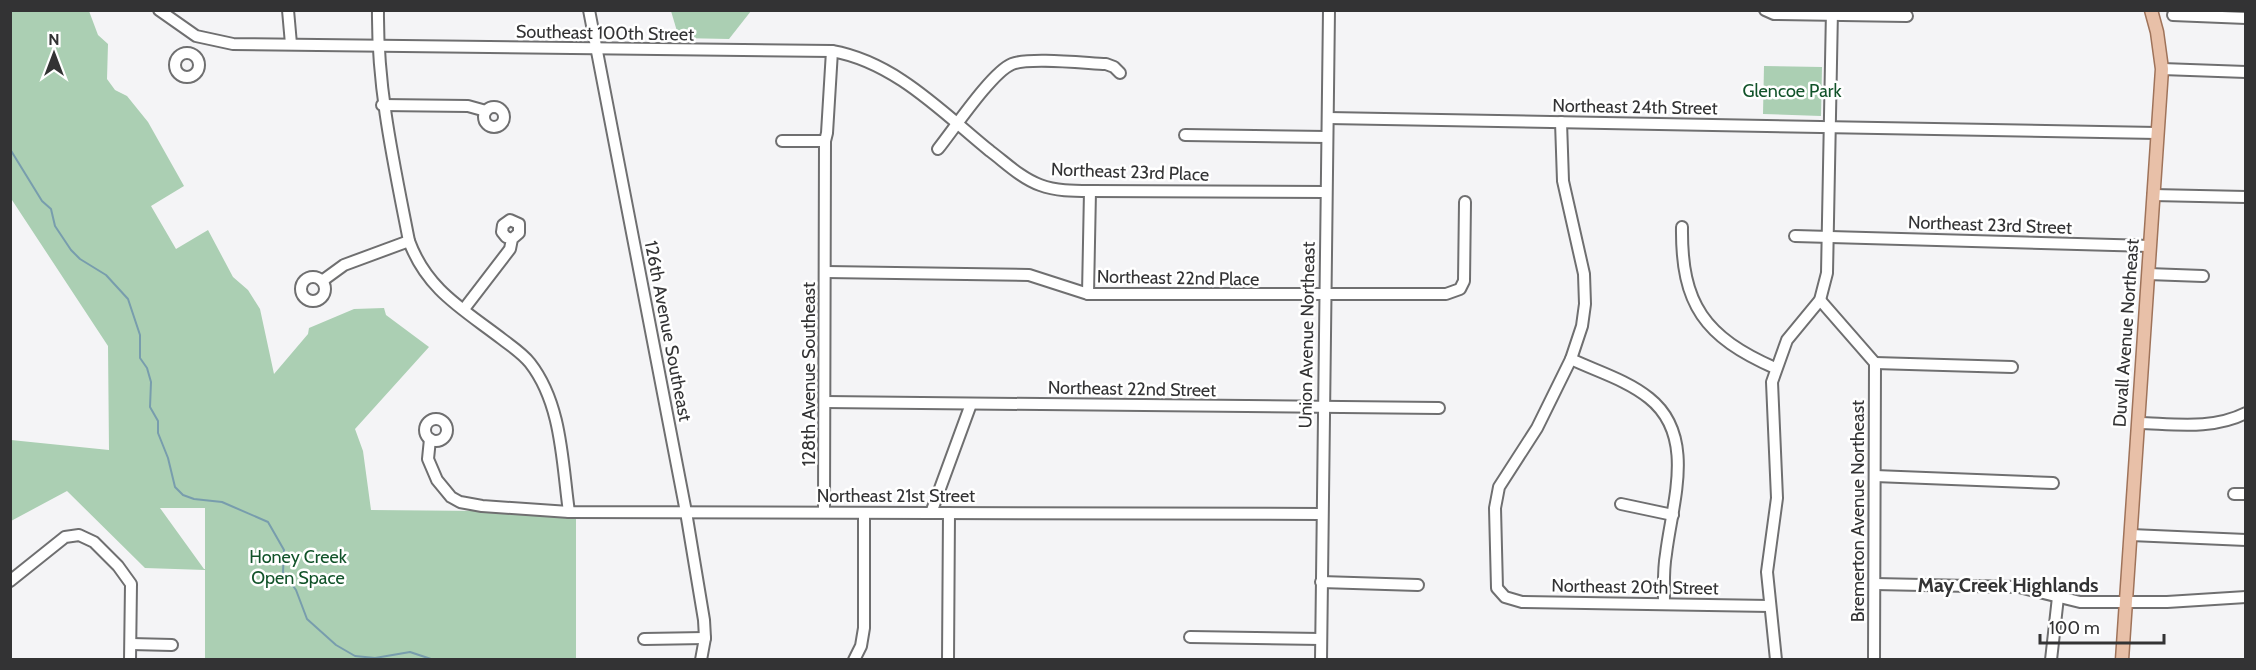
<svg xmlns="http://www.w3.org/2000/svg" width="2256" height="670" viewBox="0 0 2256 670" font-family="Cabin,sans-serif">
<rect width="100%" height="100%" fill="#f4f4f6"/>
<g fill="#abcfb3" fill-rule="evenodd">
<path d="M11,11h78l9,24 10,9 -1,35 8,11 12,6 21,26 36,64 -33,20 25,43 32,-19 25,47 15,13 12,19 14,65 34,-40 1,-6 45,-19 30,-1 2,7 43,32 -74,82 8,22 8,59 205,2v147h-371v-89l-60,-2 -78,-77 -56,30v-81l98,10 -1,-104 -98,-149zM160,508h45v61h-1z"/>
<polygon points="671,11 671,10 751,11 729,39 679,38"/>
<polygon points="1764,66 1822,67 1821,116 1763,114"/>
</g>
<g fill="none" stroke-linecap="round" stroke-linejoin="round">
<polyline stroke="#789dad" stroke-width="2" points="10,149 42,201 51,209 55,226 71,250 80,259 106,275 128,299 140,335 140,358 147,368 151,382 150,407 158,421 158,433 168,458 175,487 183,495 194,499 222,502 268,522 284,550 283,572 296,590 307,619 336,645 355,656 375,658 410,652 434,660"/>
<g stroke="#6f6f70" stroke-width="14">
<g id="minor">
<path d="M159,10l37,26 37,8 599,7c63,11 110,61 158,100 16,12 31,27 50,34 16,6 33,6 50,6l236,1"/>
<polyline points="288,10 291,44"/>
<path d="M378,10c-1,79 16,154 31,231 18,49 54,68 93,98 9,7 20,14 28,24 32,41 32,99 39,149"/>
<polyline points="589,10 686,512 704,620 705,638 701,660"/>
<polyline points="1765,10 1774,14 1907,16"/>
<polyline points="2173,15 2246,18"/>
<circle cx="187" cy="65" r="12"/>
<polyline points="2162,69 2246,72"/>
<polyline points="382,105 468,106 486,111"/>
<circle cx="494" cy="117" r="10"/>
<polyline points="1328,118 2157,133"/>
<polyline points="1561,122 1563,181 1584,274 1585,304 1582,326 1571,359 1537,428 1499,487 1495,508 1497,588 1505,597 1522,602 1770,606"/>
<polyline points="1185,135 1327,137"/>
<polyline points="782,141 825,141"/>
<path d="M938,149c16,-20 54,-77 74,-85 17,-7 72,-1 94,0l8,3 6,6"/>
<polyline points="2153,195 2246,197"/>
<path d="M1682,227c-1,78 23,110 93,141"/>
<polyline points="1795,236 2150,246"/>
<polyline points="826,272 1029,275 1088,294 1446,294 1460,289 1464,281 1465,202"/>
<polyline points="2148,274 2203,276"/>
<circle cx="313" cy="289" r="12"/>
<polyline points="322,281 344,265 409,241"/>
<polyline points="1088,294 1090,191"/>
<polyline points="1820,300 1875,363"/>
<polyline points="464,309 510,249 512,239 519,233 519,224 510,220 503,225 502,232 506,237 512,239"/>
<path d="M1571,359c25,12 56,21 78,39 48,38 23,105 17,156 -3,16 -2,33 -2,50"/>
<polyline points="1875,363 2012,367"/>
<polyline points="825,402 1439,408"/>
<circle cx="436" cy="430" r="11"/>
<path d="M2139,423c36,1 73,7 107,-10"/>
<polyline points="430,439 428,459 437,480 451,497 460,502 482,506 569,512 1321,514"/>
<polyline points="1875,476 2053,483"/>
<polyline points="2234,494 2246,494"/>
<polyline points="1621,504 1673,515"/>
<polyline points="824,512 825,141 827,133 832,51"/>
<polyline points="931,513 971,404"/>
<polyline points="2131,535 2246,540"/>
<polyline points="10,581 65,537 79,535 94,542 118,566 131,584 130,660"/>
<polyline points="1321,582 1418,585"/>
<polyline points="1875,584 2019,587 2080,602 2167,602 2246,597"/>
<polyline points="1190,637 1321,639"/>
<polyline points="644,639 705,638"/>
<polyline points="131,644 172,645"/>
<polyline points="854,660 861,646 864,628 864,513"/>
<polyline points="948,660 949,513"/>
<polyline points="1321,660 1329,10"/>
<polyline points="1776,660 1767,572 1777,498 1772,382 1787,340 1820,300 1827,273 1832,10"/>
<polyline points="1874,660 1875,363"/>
<polyline points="2051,660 2058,597"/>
</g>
</g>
<g stroke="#9f735a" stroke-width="15">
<polyline id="major" points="2122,660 2162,69 2157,32 2151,10"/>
</g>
<use href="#minor" stroke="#fff" stroke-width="10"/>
<use href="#major" stroke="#e8c0a8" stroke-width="12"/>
</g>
<g text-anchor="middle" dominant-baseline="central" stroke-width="5" stroke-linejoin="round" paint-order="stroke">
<g font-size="18" fill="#333334" stroke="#fff">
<text transform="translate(605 33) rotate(1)">Southeast 100th Street</text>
<text transform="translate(1635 107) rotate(1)">Northeast 24th Street</text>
<text transform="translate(1130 172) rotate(2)">Northeast 23rd Place</text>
<text transform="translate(1990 225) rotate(2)">Northeast 23rd Street</text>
<text transform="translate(1178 278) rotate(1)">Northeast 22nd Place</text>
<text transform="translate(668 331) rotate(79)">126th Avenue Southeast</text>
<text transform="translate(2126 333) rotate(-86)">Duvall Avenue Northeast</text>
<text transform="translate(1307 335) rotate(-89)">Union Avenue Northeast</text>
<text transform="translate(809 374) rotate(-90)">128th Avenue Southeast</text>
<text transform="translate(1132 389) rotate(1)">Northeast 22nd Street</text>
<text x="896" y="496">Northeast 21st Street</text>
<text transform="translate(1858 511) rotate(-90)">Bremerton Avenue Northeast</text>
<text transform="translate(1635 587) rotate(1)">Northeast 20th Street</text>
</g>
<g font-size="18" fill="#12532a" stroke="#fff">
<text x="1792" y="91">Glencoe Park</text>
<text x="298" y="557">Honey Creek<tspan x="298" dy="21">Open Space</tspan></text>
</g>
<g font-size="20" font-weight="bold" fill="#333334" stroke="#fff">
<text x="2008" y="585">May Creek Highlands</text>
</g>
</g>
<rect width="2256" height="670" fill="none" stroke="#333334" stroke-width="24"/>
<g transform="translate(54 54)" stroke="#ffffff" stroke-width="4.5" paint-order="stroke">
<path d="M0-4.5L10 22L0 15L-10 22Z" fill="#333334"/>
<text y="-9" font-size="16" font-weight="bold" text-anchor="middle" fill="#333334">N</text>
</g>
<path d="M2040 634v9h124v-9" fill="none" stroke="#333334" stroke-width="3"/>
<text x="2049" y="634" font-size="18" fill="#333334" stroke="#ffffff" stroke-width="4.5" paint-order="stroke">100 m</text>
</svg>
